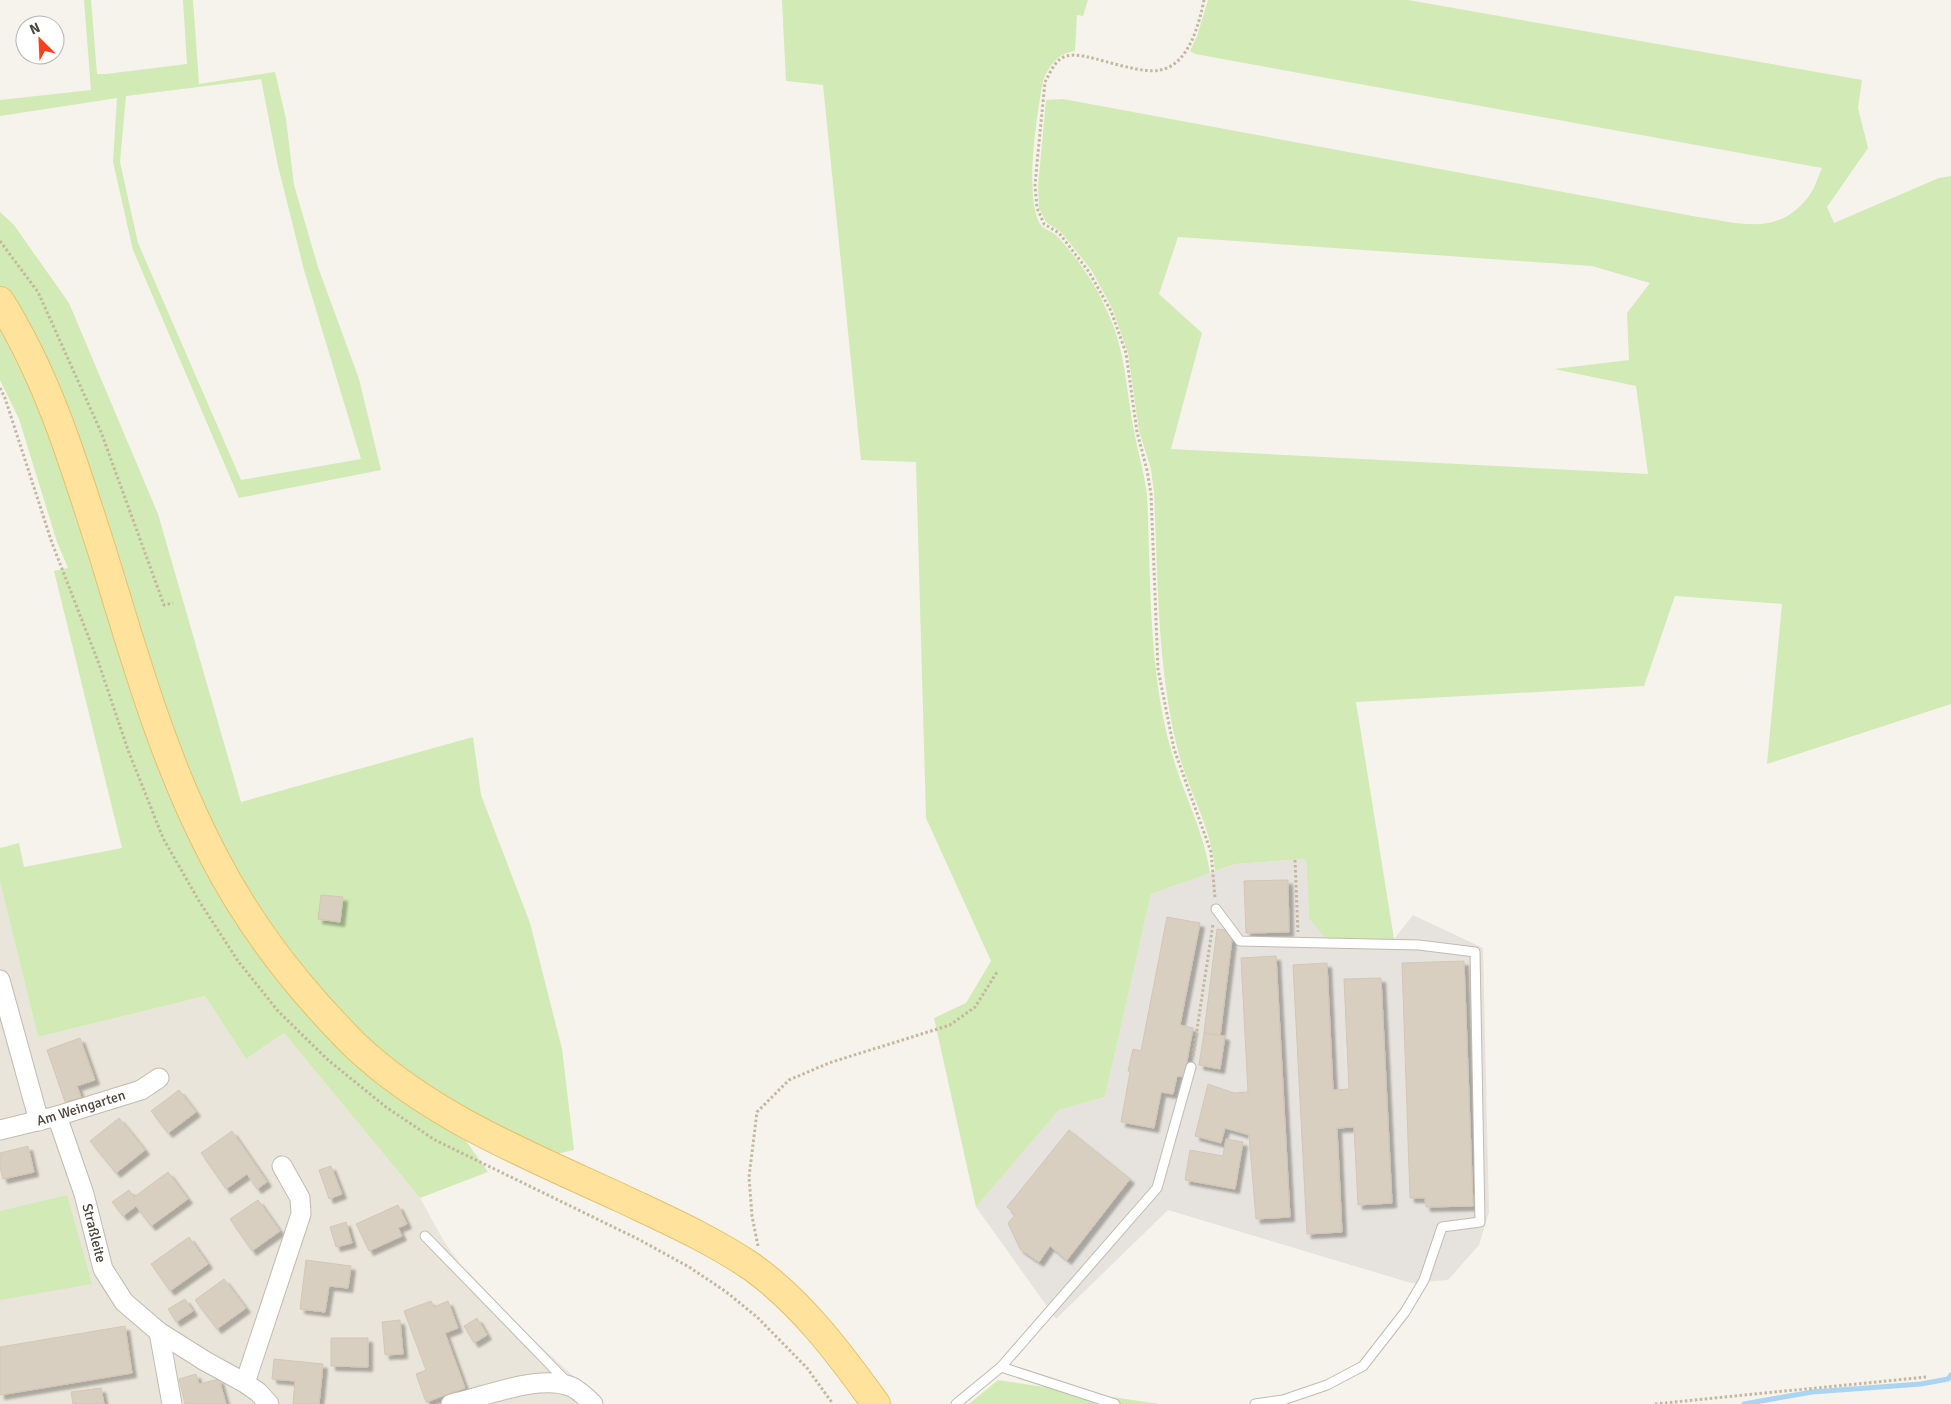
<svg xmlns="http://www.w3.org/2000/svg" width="1951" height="1404" viewBox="0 0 1951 1404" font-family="Signika,sans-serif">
<defs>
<filter id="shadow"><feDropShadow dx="4.5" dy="4.5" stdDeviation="1" flood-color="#0004"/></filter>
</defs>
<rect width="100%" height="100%" fill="#f6f3ec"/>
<polygon fill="#eae5da" points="0,882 38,1037 205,996 246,1059 284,1033 420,1198 445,1243 479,1290 604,1404 0,1404"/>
<polygon fill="#e6e2dd" points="1306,859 1309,918 1394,939 1413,915 1483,948 1489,1212 1479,1245 1448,1280 1411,1283 1168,1210 1056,1319 976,1207 1059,1110 1105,1097 1151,894 1235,864"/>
<g fill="#d2eab5" fill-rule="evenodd">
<path d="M84,0h7l6,74h9l81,-10 -4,-64h10l6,84 76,-12 11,47 8,66 24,82 41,112 22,91 -142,28 -106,-248 -20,-88 4,-64 -117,18v-16l91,-10zM261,79l17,87 26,104 57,189 -120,21 -103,-237 -18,-81 6,-66z"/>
<path d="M782,0h306l-5,16 -6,-1 -2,36c-18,2 -26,15 -32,30 -6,32 -19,116 -3,143 4,6 13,7 18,13 20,22 38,48 50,76 18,39 18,77 26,118 4,21 10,42 13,63 4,86 1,173 24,256 11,42 33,80 39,123l-59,21 -46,203 -46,13 -83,97 -42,-189 32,-15 25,-42 -65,-143 -10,-356 -55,-2 -38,-375 -37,-4z"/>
<path d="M1208,0h200l454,80 -4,28 10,40 -41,59 7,16 105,-45 12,-2v528l-184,60 15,-160 -107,-8 -31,90 -288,16 38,237h-68l-17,-21 -3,-59 -71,5 -20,7c-3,-44 -28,-82 -38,-124 -20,-83 -19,-169 -23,-254l-3,-24 -12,-38 -11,-78 -15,-43 -21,-39 -31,-39 -15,-10 -7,-14 -1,-22 8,-86 17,-1 635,118c43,6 80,20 111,-21 6,-8 9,-19 13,-28l-627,-114 -5,-3 7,-15zM1178,237l414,29 58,17 -23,30 2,47 -75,9 82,17 12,88 -477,-25 31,-116 -43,-39z"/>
<polygon points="0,212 14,225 69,303 158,514 241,802 473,737 481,795 530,923 562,1049 574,1150 548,1156 483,1126 358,1038 270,935 211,827 0,288"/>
<polygon points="0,323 47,418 169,786 350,1056 466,1141 488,1172 420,1198 284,1033 246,1059 205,996 38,1037 0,882 0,848 19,843 24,867 122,848 54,571 68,568 57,542 19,419 0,380"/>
<polygon points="67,1195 92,1284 0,1300 0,1211"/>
<polygon points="998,1380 1160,1404 969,1404"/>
</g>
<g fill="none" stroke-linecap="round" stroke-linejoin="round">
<polyline stroke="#a9d4f2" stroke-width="5" points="1744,1404 1812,1392 1921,1384 1948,1379 1951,1375"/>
</g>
<g fill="#d8cfc1" stroke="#d3c7b4" filter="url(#shadow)">
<polygon points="1288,880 1289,932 1246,933 1244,881"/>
<polygon points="321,895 343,897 340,922 318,919"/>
<polygon points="1167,917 1200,923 1180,1025 1193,1028 1184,1077 1177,1076 1173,1094 1161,1092 1154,1128 1121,1122 1130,1072 1128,1071 1133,1049 1141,1051"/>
<polygon points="1217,929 1233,931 1220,1036 1204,1033"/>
<polygon points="1276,956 1290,1217 1256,1219 1249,1135 1225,1128 1221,1143 1195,1136 1208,1084 1234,1093 1248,1092 1241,958"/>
<polygon points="1464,961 1473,1206 1426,1207 1425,1198 1410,1198 1402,963"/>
<polygon points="1327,963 1333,1090 1349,1089 1344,979 1381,978 1392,1203 1358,1205 1354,1127 1337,1128 1342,1232 1307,1234 1293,965"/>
<polygon points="1204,1033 1225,1036 1220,1069 1199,1065"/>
<polygon points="80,1038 95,1080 77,1086 81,1097 65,1102 47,1050"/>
<polygon points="179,1090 196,1112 168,1133 151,1111"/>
<polygon points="119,1118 145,1150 116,1173 90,1141"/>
<polygon points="1069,1130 1130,1179 1067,1260 1050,1246 1039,1262 1020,1249 1008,1223 1015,1215 1007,1207"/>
<polygon points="232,1131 267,1182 257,1189 247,1174 226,1189 201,1153"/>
<polygon points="1226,1139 1243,1142 1235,1189 1185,1180 1190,1150 1223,1156"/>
<polygon points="28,1146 34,1172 3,1179 0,1167 0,1153"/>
<polygon points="331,1166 342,1194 329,1199 319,1170"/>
<polygon points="168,1172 188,1199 151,1226 136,1206 123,1216 112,1202 129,1190 134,1197"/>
<polygon points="258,1200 280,1231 252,1251 230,1219"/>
<polygon points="398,1205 407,1224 398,1228 402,1236 369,1251 356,1224"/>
<polygon points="346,1222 352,1243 336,1247 330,1227"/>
<polygon points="189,1237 208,1264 170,1291 151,1264"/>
<polygon points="306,1260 351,1266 348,1288 329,1286 325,1312 300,1309"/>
<polygon points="224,1279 246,1308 217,1329 195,1300"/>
<polygon points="185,1299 193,1311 176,1322 168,1309"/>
<polygon points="431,1301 434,1307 448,1301 458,1328 445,1333 465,1388 426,1402 416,1374 426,1370 404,1311"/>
<polygon points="477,1318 487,1335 474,1343 464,1326"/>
<polygon points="400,1320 403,1354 385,1355 382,1322"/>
<polygon points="125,1326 132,1373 0,1395 0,1347"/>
<polygon points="331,1338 368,1338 368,1367 331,1366"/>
<polygon points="274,1359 323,1364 319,1404 293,1404 295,1381 272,1379"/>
<polygon points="196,1374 199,1384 219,1379 226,1404 185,1404 179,1379"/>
<polygon points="101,1388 104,1404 73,1404 71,1392"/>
</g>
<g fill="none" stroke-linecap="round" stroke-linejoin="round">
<g stroke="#c2bbae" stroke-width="11">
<g id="lane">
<polyline points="1216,909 1240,941 1419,945 1475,952 1480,1222 1442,1227 1424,1280 1405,1312 1363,1366 1327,1385 1283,1400 1255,1404"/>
<polyline points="425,1236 566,1381"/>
<polyline points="1001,1367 1115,1404"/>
<polyline points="956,1404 1001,1367 1157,1188 1191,1067"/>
</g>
</g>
<g stroke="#c2bbae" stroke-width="21">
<g id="street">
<polyline points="0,980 39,1121"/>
<polyline points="57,1116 84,1194 103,1269 124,1302 159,1332 205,1361 245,1383 258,1392 269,1404"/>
<polyline points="0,1130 57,1116 141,1090 159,1078"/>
<polyline points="159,1332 172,1404"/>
<polyline points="245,1383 301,1214 300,1198 282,1166"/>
<path d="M451,1404c34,-7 88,-31 121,-17 8,4 15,11 21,17"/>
</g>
</g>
<g stroke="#e6c16a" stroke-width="30">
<path id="primary" d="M0,301c49,78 75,166 103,253 31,101 60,205 109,299 28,55 64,106 105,152 13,14 27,30 41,43 74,69 172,108 263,150 44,21 90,41 131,69 50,36 88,87 124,137"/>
</g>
<g stroke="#c4b79f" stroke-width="3" stroke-dasharray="2.5 2.5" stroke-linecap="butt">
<path d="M1204,0c-5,24 -15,65 -44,70 -16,4 -54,-9 -72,-13 -9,-2 -21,-4 -29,3 -6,5 -10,15 -14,22l-8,81 -2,23 2,22 7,16 15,9 30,39 22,39 15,42 11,79 10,38 4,24 7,175 16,80 37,103 4,46"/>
<polyline points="0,241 38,292 101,432 164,605 173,603"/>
<polyline points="0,388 5,398 52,543 99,664 128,750 163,838 199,901 238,961 278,1011 328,1060 386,1107 435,1140 638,1239 689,1267 725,1291 757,1317 807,1368 833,1404"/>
<polyline points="1295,860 1298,932"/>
<polyline points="1193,1056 1213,924"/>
<polyline points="758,1246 752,1216 749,1177 757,1112 789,1080 829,1063 950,1025 975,1007 997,972"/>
<polyline points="1655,1404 1926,1377"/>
</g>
<use href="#lane" stroke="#fff" stroke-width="9"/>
<use href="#street" stroke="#fff" stroke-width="19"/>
<use href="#primary" stroke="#ffe39c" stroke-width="28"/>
</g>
<g text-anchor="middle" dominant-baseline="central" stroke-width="4.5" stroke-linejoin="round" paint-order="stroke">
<g font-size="14" fill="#4b4439" stroke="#fff">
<text transform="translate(81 1108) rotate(-17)">Am Weingarten</text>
<text transform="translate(94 1233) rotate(76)">Straßleite</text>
</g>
</g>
<g transform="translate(40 40) rotate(336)"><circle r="24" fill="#ffffff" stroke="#b7b4b0"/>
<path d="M0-4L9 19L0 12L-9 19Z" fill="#fc3f1d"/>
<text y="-8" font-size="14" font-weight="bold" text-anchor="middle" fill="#4b4439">N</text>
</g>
</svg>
